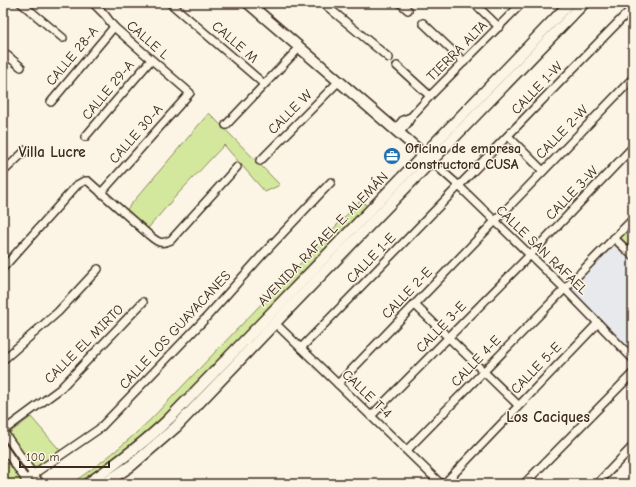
<svg xmlns="http://www.w3.org/2000/svg" width="636" height="487" viewBox="0 0 636 487" font-family="'Comic Neue',sans-serif">
<rect width="100%" height="100%" fill="#fcf5e5"/>
<filter id="ink" filterUnits="userSpaceOnUse"><feTurbulence type="fractalNoise" baseFrequency=".025" numOctaves="2"/><feDisplacementMap in="SourceGraphic" scale="8" xChannelSelector="R" yChannelSelector="G"/><feConvolveMatrix kernelMatrix="1 2 1 2 8 2 1 2 1" color-interpolation-filters="sRGB"/></filter>
<g filter="url(#ink)">
<polygon fill="#e7e9ec" points="614,245 633,263 633,354 571,289"/>
<g fill="#d4e89d" stroke="#88895e">
<polygon points="209,113 280,185 265,192 224,145 175,197 143,234 121,216"/>
<path d="M361,200l6,6 -197,207 -48,44 -40,27h-12c30,-19 56,-41 81,-65z"/>
<polygon points="633,218 633,256 614,238"/>
<polygon points="31,417 65,456 40,474 46,484 3,484 3,440 8,434"/>
</g>
<g fill="none" stroke-linecap="round" stroke-linejoin="round">
<g stroke="#3b2a1e" stroke-width="10">
<g id="street">
<polyline points="21,3 63,38"/>
<polyline points="93,3 105,15 114,27 190,93 101,193"/>
<polyline points="170,3 264,84"/>
<polyline points="323,3 389,58"/>
<polyline points="400,3 408,10"/>
<polyline points="474,3 499,27"/>
<polyline points="256,10 261,3"/>
<polyline points="423,23 464,62"/>
<polyline points="3,52 21,67"/>
<polyline points="397,66 430,96"/>
<polyline points="51,102 114,27"/>
<polyline points="226,125 300,47"/>
<polyline points="395,129 403,120 411,117"/>
<polyline points="399,133 407,124 411,117 430,96 522,3"/>
<polyline points="508,136 543,171"/>
<polyline points="85,137 151,60"/>
<polyline points="260,161 339,81"/>
<polyline points="431,161 459,186 564,288 633,359"/>
<polyline points="3,172 26,150"/>
<polyline points="614,238 633,256"/>
<path d="M3,268l74,-83 7,-4h4l61,54c8,7 12,10 22,5l66,-73"/>
<polyline points="414,304 518,405"/>
<polyline points="275,323 441,484"/>
<polyline points="301,348 633,7"/>
<polyline points="3,360 58,312 98,269"/>
<polyline points="338,384 633,78"/>
<polyline points="371,416 529,256 633,147"/>
<polyline points="3,431 60,389 143,302"/>
<polyline points="3,431 40,484"/>
<polyline points="3,447 28,483"/>
<polyline points="407,450 633,219"/>
<polyline points="25,480 99,429 204,320 263,254 331,182"/>
<polyline points="444,484 598,323"/>
<polyline points="524,484 633,373"/>
<polyline points="597,484 633,446"/>
</g>
</g>
<g stroke="#3b2a1e" stroke-width="13">
<g id="secondary">
<polyline points="248,3 428,158"/>
<path d="M87,484c29,-20 56,-40 82,-65l401,-416"/>
<polyline points="104,484 132,465 176,427 275,323 584,3"/>
</g>
</g>
<use href="#street" stroke="#fcf5e5" stroke-width="7"/>
<use href="#secondary" stroke="#fcf5e5" stroke-width="10"/>
</g>
</g>
<defs>
<g id="office-disc" transform="scale(0.9)"><circle r="9.5" fill="#1f6fb2" stroke="#fcf5e5"/><path d="M-6-3h4V-5.5h4V-3h4V5H-6ZM-1-4.5V-3h2v-1.5ZM-6 0V1H6V0Z" fill="#fff"/></g>
</defs>
<g fill-rule="evenodd">
<use href="#office-disc" x="392" y="156"/>
</g>
<g text-anchor="middle" dominant-baseline="central" stroke-width="3" stroke-linejoin="round" paint-order="stroke">
<g font-size="14" fill="#3b2a1e" stroke="#fcf5e5">
<text transform="translate(148 40) rotate(41)">CALLE L</text>
<text transform="translate(235 42) rotate(41)">CALLE M</text>
<text transform="translate(457 51) rotate(-45)">TIERRA ALTA</text>
<text transform="translate(72 56) rotate(-50)">CALLE 28-A</text>
<text transform="translate(537 88) rotate(-46)">CALLE 1-W</text>
<text transform="translate(108 90) rotate(-50)">CALLE 29-A</text>
<text transform="translate(290 112) rotate(-45)">CALLE W</text>
<text transform="translate(562 132) rotate(-46)">CALLE 2-W</text>
<text transform="translate(136 134) rotate(-49)">CALLE 30-A</text>
<text transform="translate(572 193) rotate(-46)">CALLE 3-W</text>
<text transform="translate(323 239) rotate(-46)">AVENIDA RAFAEL E. ALEMÁN</text>
<text transform="translate(542 250) rotate(44)">CALLE SAN RAFAEL</text>
<text transform="translate(371 258) rotate(-46)">CALLE 1-E</text>
<text transform="translate(407 293) rotate(-46)">CALLE 2-E</text>
<text transform="translate(441 327) rotate(-46)">CALLE 3-E</text>
<text transform="translate(175 330) rotate(-47)">CALLE LOS GUAYACANES</text>
<text transform="translate(84 344) rotate(-45)">CALLE EL MIRTO</text>
<text transform="translate(476 361) rotate(-46)">CALLE 4-E</text>
<text transform="translate(536 368) rotate(-46)">CALLE 5-E</text>
<text transform="translate(367 394) rotate(44)">CALLE T-4</text>
</g>
<g font-size="14" font-weight="bold" fill="#3b2a1e" stroke="#fcf5e5" text-anchor="start">
<text x="405" y="148">Oficina de empresa<tspan x="405" dy="16">constructora CUSA</tspan></text>
</g>
<g font-size="15" font-weight="bold" fill="#3b2a1e" stroke="#fcf5e5">
<text x="52" y="152">Villa Lucre</text>
<text x="548" y="417">Los Caciques</text>
</g>
</g>
<rect width="636" height="487" fill="none" stroke="#fcf5e5" stroke-width="16"/>
<rect x="8" y="8" width="620" height="471" fill="none" stroke="#3b2a1e" stroke-width="1.5" filter="url(#ink)"/>
<path d="M20 461v6h89v-6" fill="none" stroke="#3b2a1e" stroke-width="2"/>
<text x="26" y="461" font-size="12" fill="#3b2a1e" stroke="#fcf5e5" stroke-width="3" paint-order="stroke">100 m</text>
</svg>
